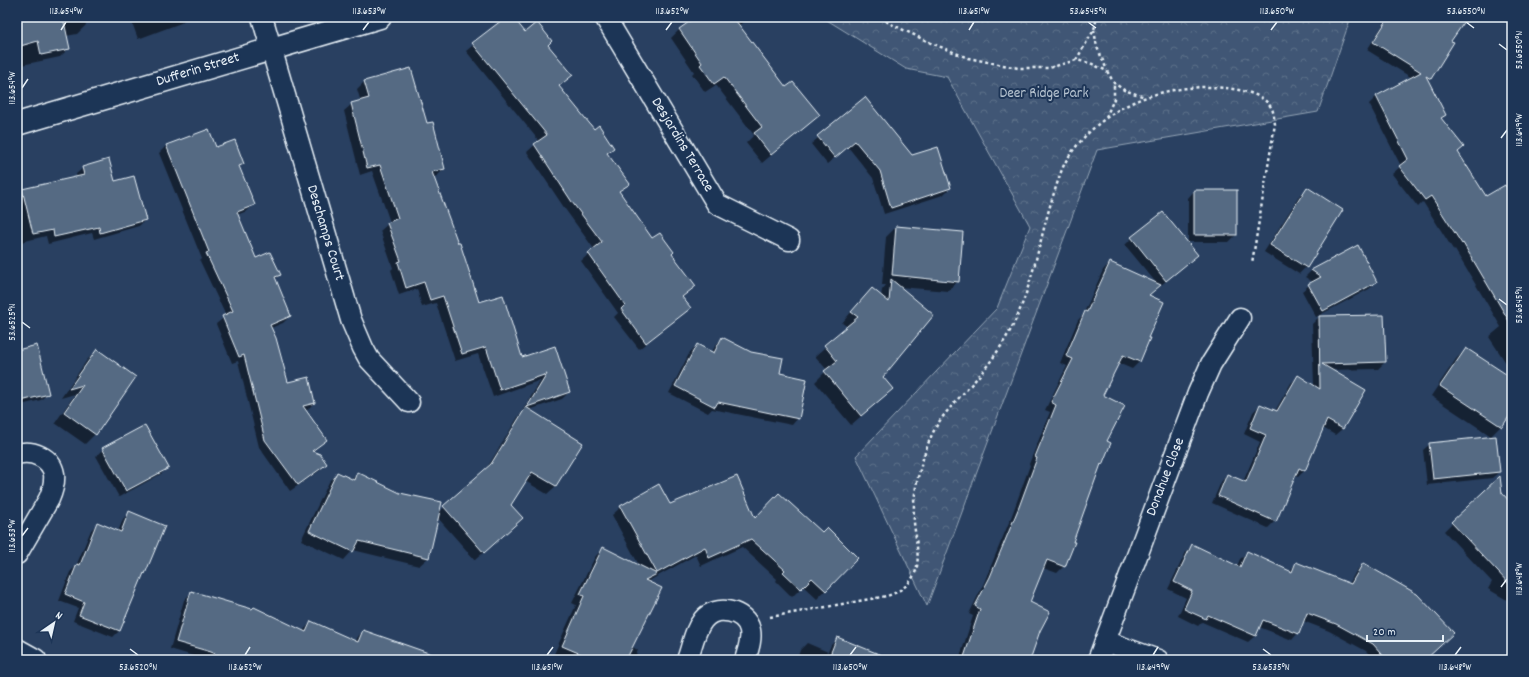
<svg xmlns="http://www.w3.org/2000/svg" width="1529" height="677" viewBox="0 0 1529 677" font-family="Dekko,sans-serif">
<defs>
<pattern id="forest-crowns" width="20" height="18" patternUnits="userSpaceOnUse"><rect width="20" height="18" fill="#415774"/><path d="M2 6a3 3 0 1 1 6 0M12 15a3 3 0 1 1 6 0" fill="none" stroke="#5c7089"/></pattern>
</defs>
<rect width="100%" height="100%" fill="#294061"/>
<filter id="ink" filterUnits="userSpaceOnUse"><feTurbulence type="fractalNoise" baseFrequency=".025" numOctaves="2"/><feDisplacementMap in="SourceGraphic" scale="8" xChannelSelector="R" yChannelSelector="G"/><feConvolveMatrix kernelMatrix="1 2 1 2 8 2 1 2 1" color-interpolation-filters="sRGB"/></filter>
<g filter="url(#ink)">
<polygon fill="url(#forest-crowns)" stroke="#94a4b6" points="822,17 1351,17 1318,112 1097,150 927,606 856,456 997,308 1030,226 947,77 906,69"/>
<g fill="#0007">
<polygon points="17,17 84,17 86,25 77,34 66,36 69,48 60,57 17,66"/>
<polygon points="130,17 187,17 181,23 138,39"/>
<polygon points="507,17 511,17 524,34 547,45 572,75 558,87 593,130 613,148 607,154 628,184 619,192 652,239 670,254 695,286 682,298 690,308 682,315 639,349 614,317 618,313 581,261 594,249 565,209 527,152 539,141 466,51"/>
<polygon points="689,17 749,17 738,26 786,88 819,115 762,163 746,143 754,135 716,85 705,92 692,74 694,72 671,38 679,30 692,21"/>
<polygon points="1388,17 1467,17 1450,41 1427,81 1445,115 1441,119 1463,147 1458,152 1486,198 1512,198 1512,372 1489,337 1501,327 1455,250 1454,251 1423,202 1418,207 1392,174 1401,166 1369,104 1376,97 1412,78 1367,50"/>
<polygon points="364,82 426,125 444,169 437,176 433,177 478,303 521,358 554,347 569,392 562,399 529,410 556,486 547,494 525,481 510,505 513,527 475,560 437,517 428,558 419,566 353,550 344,560 301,540 329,482 337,474 351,480 358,473 438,513 485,471 518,417 523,412 521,413 541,380 493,397 478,354 455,361 436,303 422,307 417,289 399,295 391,270 393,268 380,231 390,222 372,171 360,175 344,111 352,104 361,102 357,89"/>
<polygon points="865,98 912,156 950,188 943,195 884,214 873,178 848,147 827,164 811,144"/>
<polygon points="209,130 216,149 243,163 239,168 254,204 247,211 237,215 256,259 280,274 275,280 290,316 283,323 271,328 287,384 314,403 307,410 304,410 326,440 312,452 326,464 319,471 290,491 259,447 238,361 232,363 216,324 226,316 200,261 202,259 159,153 166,146"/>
<polygon points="83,168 114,182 145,220 139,226 94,239 92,233 48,244 46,236 17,243 18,207 17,196 22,190 77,178 76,174"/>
<polygon points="1307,189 1306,267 1299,274 1264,252 1300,195"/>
<polygon points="1194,191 1236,191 1236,235 1229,242 1188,242 1188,198"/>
<polygon points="896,227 958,281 948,291 899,287 881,377 892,389 851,425 815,382 827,370 815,356 848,327 842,323 862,299 881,297 882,290 886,285 882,285 886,237"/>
<polygon points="1132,238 1197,255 1148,296 1147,338 1148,339 1139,362 1132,369 1118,363 1102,396 1106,442 1109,443 1099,466 1064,566 1057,573 1043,568 1028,602 1039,631 1029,660 959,660 973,616 969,614 983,585 1012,515 1030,465 1029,464 1050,412 1045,410 1067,366 1060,363 1078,320 1083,315 1103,270 1110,263 1158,285 1125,245"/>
<polygon points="1357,247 1376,282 1369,289 1316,317 1302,291 1313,282 1305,277 1311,271"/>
<polygon points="1383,316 1385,362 1378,369 1331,370 1365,390 1342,429 1335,435 1323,428 1305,470 1298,477 1295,476 1275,521 1268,528 1212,503 1221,482 1227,475 1243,482 1260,442 1244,434 1253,412 1260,405 1275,411 1291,383 1298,377 1314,386 1312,324 1319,317"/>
<polygon points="722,338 798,418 792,425 712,409 708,413 669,393 690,352 697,345 711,353 716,345"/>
<polygon points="1466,349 1512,379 1512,410 1501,426 1491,436 1431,396 1456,359"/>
<polygon points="97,350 135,378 95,434 85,444 55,423 75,394 61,398 87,360"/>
<polygon points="17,351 48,393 41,400 17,406"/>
<polygon points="1430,444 1499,472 1492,478 1427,485 1423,450"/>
<polygon points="103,449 167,468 161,474 119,497 96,456"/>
<polygon points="1501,494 1512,505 1512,603 1488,589 1492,582 1444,531 1452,523"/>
<polygon points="670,505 755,520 822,534 857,558 817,599 803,586 792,597 776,581 777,579 742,547 701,566 696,555 647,582 632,647 638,650 634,660 568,660 554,654 576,605 572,603 595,557 603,548 640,567 612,515 621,507"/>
<polygon points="129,513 163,527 119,631 113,637 73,621 78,608 59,601 70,572 76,566 91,530 98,523 118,532 123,519"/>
<polygon points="1193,545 1237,566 1240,559 1247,553 1289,572 1296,563 1349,584 1356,571 1363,564 1424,660 1375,660 1366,651 1329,631 1303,621 1298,633 1292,640 1259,627 1255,636 1248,642 1202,622 1198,626 1178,616 1186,598 1168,589 1186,552"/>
<polygon points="191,593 303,631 311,622 355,641 356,638 363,631 421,660 207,660 170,649 184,600"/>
<polygon points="837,639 877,660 797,660 800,650 807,643 828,652 831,645"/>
</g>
<g fill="#556a83" stroke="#e8f1f8">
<polygon points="17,17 63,17 70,49 41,55 38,41 17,47"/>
<polygon points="506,17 513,17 525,32 537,22 552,41 548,45 573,75 559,86 594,129 599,125 614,148 607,153 630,184 619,191 652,238 660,233 674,252 672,254 696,286 682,297 691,308 646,343 621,309 625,305 588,253 602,242 572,202 534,144 547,135 472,43"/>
<polygon points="696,17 733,17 786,87 793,82 820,115 771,155 754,133 762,127 724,77 714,84 700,65 702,63 679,29"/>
<polygon points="1389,17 1468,17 1451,41 1454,42 1431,79 1426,76 1446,115 1441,118 1464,147 1458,152 1486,196 1505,185 1512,196 1512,326 1463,243 1462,244 1431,196 1425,200 1399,166 1408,159 1376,96 1421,72 1373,42"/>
<polygon points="411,68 427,123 433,122 445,169 432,172 458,243 460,243 479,302 503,295 522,357 555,346 570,392 527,407 547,374 500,390 486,347 462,354 443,296 430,300 424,282 406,288 398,262 401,261 387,223 398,218 380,165 367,168 351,103 369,98 364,81"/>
<polygon points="865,97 912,155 938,147 951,188 891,208 880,171 855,141 835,158 817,136"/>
<polygon points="209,129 216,147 235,140 244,164 239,166 255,205 237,212 256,258 270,252 281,275 275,277 291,316 270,325 276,338 288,382 309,377 315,403 303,406 327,440 312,451 320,454 327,464 298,485 265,440 244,355 239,357 222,316 233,311 206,253 209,252 166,145"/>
<polygon points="109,159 115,181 134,176 146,220 100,233 99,227 54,237 53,230 33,234 22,189 84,175 82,167"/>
<polygon points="1307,187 1343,210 1307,268 1270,245"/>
<rect x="1194" y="190" width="43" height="45"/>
<polygon points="1163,212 1198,255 1166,281 1131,237"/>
<polygon points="896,226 963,232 959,282 892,275"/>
<polygon points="1358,245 1377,282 1323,311 1308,284 1321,277 1311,270"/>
<polygon points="1110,262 1161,285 1149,295 1164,302 1148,338 1150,338 1140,362 1123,355 1103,395 1125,406 1107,441 1111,443 1102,465 1101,464 1073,542 1075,542 1065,567 1047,560 1030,602 1050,612 1040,631 1030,660 963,660 980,609 975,606 990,577 1019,507 1037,458 1035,457 1056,405 1051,402 1073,359 1066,356 1085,311 1087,312"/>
<polygon points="891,279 934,315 883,377 893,389 861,416 824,371 837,361 824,345 858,317 851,312 872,288 889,302"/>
<polygon points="1384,315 1386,362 1322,364 1366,390 1343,429 1327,420 1305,471 1299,468 1276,522 1218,496 1227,474 1246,482 1266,435 1250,428 1260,404 1277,411 1298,375 1320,389 1319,316"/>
<polygon points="722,337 751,352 783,358 780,373 807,379 799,419 718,402 715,407 675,386 697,344 714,353"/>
<polygon points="37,345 49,394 17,402 17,350"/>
<polygon points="1466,348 1512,378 1512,412 1502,427 1440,386"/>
<polygon points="97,349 136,377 96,435 64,412 83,385 69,389"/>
<polygon points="526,407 583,443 556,486 532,472 511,505 523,518 484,553 443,506 491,464"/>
<polygon points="145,425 169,468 126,491 102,448"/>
<polygon points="1496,436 1500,472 1433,479 1429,443"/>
<polygon points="337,472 354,480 357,472 400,493 442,502 429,558 359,541 353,552 309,531"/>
<polygon points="737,476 755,518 779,493 822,532 827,527 858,558 826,591 812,578 801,589 783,572 785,570 751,539 709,558 705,547 657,573 620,506 659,484 670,504"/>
<polygon points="1500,476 1502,493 1512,504 1512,587 1451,522"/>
<polygon points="129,511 165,526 145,574 144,573 120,631 79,615 84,602 65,594 77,564 80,565 97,522 121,532"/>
<polygon points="1192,544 1240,567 1247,551 1292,572 1296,562 1351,584 1363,563 1417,594 1454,633 1425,660 1387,660 1373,644 1336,624 1307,613 1299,634 1263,620 1256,636 1208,615 1206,619 1184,609 1192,591 1174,582"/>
<polygon points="603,547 657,574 645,580 662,588 626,660 595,660 562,646 584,596 580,594"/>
<polygon points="191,591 252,609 254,607 306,632 311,621 358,642 363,630 440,657 440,660 229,660 211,652 176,642"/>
<polygon points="837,637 891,659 891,660 828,660"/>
</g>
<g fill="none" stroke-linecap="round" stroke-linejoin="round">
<g stroke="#e8f1f8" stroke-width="23">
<g id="minor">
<polyline points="262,17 351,320 363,348 369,359 409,402"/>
<polyline points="605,17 717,204 789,240"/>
<path d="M17,454c15,-4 34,3 37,20 1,9 -2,18 -5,25l-32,55"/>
<polyline points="1105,641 1158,660"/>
<path d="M687,660c5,-13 7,-29 16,-40 12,-16 43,-10 47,10 2,10 -2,20 -5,30"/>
<polyline points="1098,660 1198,393 1211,364 1240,318"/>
</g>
</g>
<g stroke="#e8f1f8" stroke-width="25">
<g id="tertiary">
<polyline points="17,124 380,17"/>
<polyline points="17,650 35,660"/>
</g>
</g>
<g stroke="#e8f1f8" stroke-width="2.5" stroke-dasharray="3 3" stroke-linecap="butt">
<polyline points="881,17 889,23 931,43 968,58 1018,68 1049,68 1076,60 1090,63 1107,71 1114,83 1124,90 1145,97"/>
<polyline points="1094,30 1097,47 1107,70"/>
<polyline points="1076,60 1094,30 1097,17"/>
<polyline points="1106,117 1114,99 1114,84"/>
<path d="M770,617l117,-21c12,-4 23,-11 28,-23 6,-13 0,-37 -1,-51 -1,-17 1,-36 6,-52 4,-17 11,-37 21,-51 13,-17 29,-32 42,-48 10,-12 19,-26 27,-40 22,-41 29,-90 43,-135 4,-11 7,-24 13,-35 12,-20 30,-37 49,-49 27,-17 58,-24 89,-25 19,0 58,2 68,22 2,4 2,10 3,15l-23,139"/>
</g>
<use href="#minor" stroke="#1d3557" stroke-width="20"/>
<use href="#tertiary" stroke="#1d3557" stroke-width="22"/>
</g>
</g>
<path fill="none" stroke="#e8f1f8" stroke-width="1.5" d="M1088,22l8,6M1466,22l8,6M61,30l5,-8M363,30l6,-8M666,30l6,-8M969,30l5,-8M1271,30l6,-8M1499,44l8,6M22,88l6,-9M1501,138l6,-8M1499,299l8,6M22,322l8,6M22,536l6,-8M1501,587l6,-8M130,649l8,6M1263,649l8,6M245,655l5,-8M547,655l6,-8M850,655l6,-8M1153,655l5,-8M1455,655l6,-8"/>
<g text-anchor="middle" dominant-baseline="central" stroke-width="4" stroke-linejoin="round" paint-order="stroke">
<g font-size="15" fill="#e8f1f8" stroke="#1d3557">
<text transform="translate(198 70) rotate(-17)">Dufferin Street</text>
<text transform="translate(682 145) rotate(59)">Desjardins Terrace</text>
<text transform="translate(325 233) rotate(73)">Deschamps Court</text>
<text transform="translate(1166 477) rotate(-69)">Donahue Close</text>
</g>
<g font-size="15" fill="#b6c3d0" stroke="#1d3557">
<text x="1044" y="94">Deer Ridge Park</text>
</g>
</g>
<rect width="1529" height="677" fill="none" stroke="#1d3557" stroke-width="44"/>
<g transform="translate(54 623) rotate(34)" stroke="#1d3557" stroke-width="3" paint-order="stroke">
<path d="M0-3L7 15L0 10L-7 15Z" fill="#e8f1f8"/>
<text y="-6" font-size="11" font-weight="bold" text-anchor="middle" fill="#e8f1f8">N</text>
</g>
<path d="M1367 635v6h76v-6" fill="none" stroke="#e8f1f8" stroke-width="2"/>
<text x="1373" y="635" font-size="12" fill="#e8f1f8" stroke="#1d3557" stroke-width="3" paint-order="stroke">20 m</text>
<rect x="22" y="22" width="1485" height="633" fill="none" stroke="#e8f1f8" stroke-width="1.5"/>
<g font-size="10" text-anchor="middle" fill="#e8f1f8">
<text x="66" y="14">113.654°W</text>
<text x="369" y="14">113.653°W</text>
<text x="672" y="14">113.652°W</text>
<text x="974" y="14">113.651°W</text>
<text x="1088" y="14">53.6545°N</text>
<text x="1277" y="14">113.650°W</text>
<text x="1466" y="14">53.6550°N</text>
<text transform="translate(1518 50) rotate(-90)" y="4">53.6550°N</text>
<text transform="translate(11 88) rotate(-90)" y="4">113.654°W</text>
<text transform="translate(1518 130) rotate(-90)" y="4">113.649°W</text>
<text transform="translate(1518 305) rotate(-90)" y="4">53.6545°N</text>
<text transform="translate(11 322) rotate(-90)" y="4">53.6525°N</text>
<text transform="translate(11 536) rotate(-90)" y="4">113.653°W</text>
<text transform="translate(1518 579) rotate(-90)" y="4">113.648°W</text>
<text x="138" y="670">53.6520°N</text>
<text x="245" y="670">113.652°W</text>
<text x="547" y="670">113.651°W</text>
<text x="850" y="670">113.650°W</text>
<text x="1153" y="670">113.649°W</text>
<text x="1271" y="670">53.6535°N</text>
<text x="1455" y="670">113.648°W</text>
</g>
</svg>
